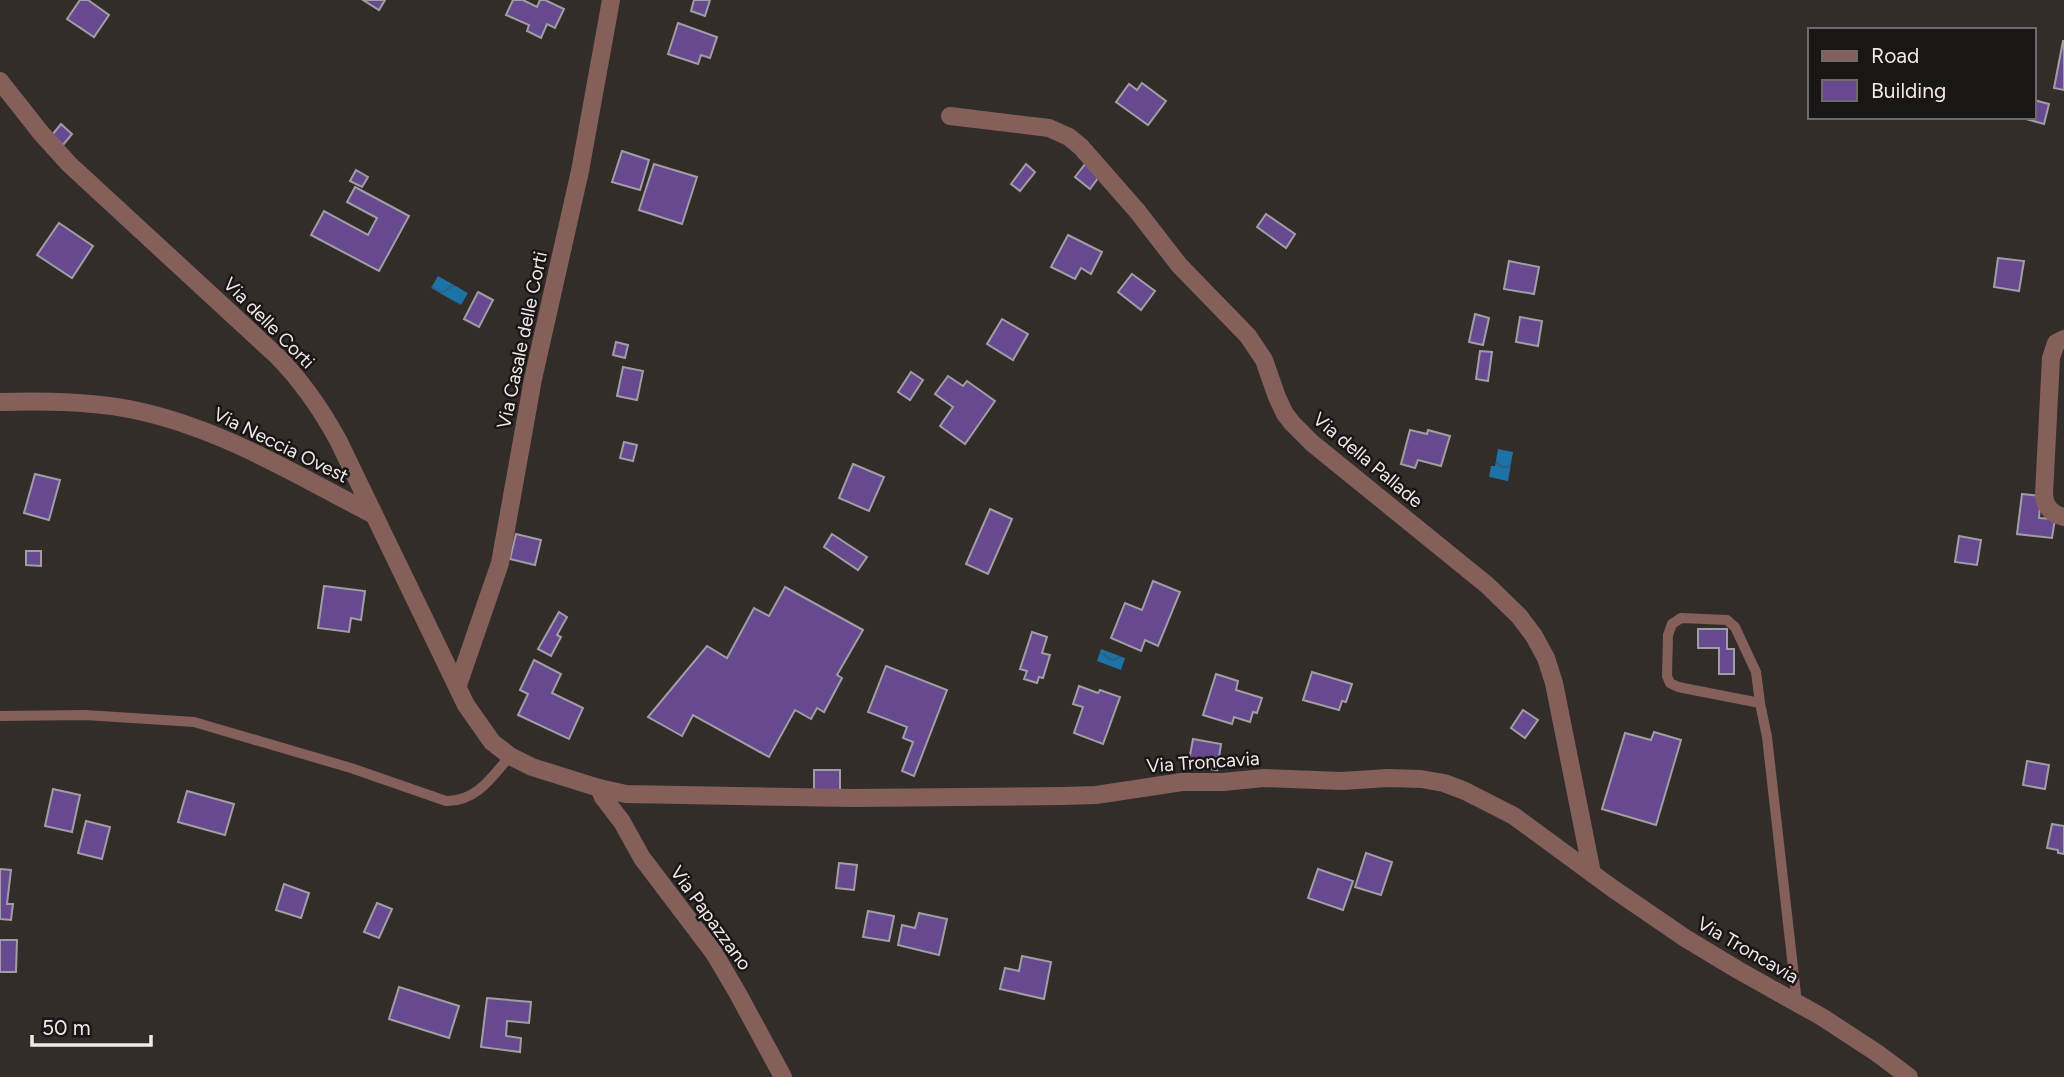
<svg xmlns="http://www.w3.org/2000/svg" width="2064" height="1077" viewBox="0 0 2064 1077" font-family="Figtree,sans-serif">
<defs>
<pattern id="water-waves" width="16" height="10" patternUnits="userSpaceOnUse" patternTransform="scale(1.75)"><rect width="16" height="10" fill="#1b73a7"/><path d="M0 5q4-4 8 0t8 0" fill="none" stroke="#325c76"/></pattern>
</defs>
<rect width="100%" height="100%" fill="#332d2a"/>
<g fill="url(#water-waves)">
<polygon points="438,276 468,293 461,305 431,288"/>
<polygon points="1498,449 1513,452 1508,481 1489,477 1491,466 1495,466"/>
<polygon points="1101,649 1125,658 1121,670 1097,661"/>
</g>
<g fill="#66498f" stroke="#a09ea5" stroke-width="2">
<polygon points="80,0 88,0 109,15 94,37 67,19"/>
<polygon points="363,0 385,0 379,10"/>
<polygon points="513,0 523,0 537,7 540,0 545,0 564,9 555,28 547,24 541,38 527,31 529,25 506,15"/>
<polygon points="694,0 710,0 705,16 691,11"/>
<polygon points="678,23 717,37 710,58 701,55 698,64 668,54"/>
<polygon points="2063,41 2064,41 2064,90 2054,88"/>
<polygon points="1142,83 1166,101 1148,125 1116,102 1129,84 1137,90"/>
<polygon points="2034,100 2049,104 2044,124 2019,117 2034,117"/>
<polygon points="61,124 72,134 63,145 52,135"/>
<polygon points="622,151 649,160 640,190 612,182"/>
<polygon points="1086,163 1101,174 1090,189 1075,177"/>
<polygon points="654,164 697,177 682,224 639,210"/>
<polygon points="1026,164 1035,172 1020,191 1011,184"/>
<polygon points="356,170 368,177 362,187 350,181"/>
<polygon points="355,187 409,216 379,271 311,235 324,211 368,235 377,218 347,202"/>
<polygon points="1266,214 1295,234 1286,248 1257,227"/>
<polygon points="59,223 93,246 72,278 37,255"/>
<polygon points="1068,235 1102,252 1091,274 1081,268 1075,279 1051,267"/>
<polygon points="1998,258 2024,261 2019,291 1994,287"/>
<polygon points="1509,261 1539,267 1534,294 1504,289"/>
<polygon points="1132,274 1155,291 1141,310 1118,292"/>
<polygon points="478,292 493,300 479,327 464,319"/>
<polygon points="1475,314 1489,318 1483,345 1469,342"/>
<polygon points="1520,317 1542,321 1538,346 1516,342"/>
<polygon points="1002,319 1028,334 1013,360 987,344"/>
<polygon points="616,342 628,345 625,358 613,355"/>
<polygon points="1480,351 1492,352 1488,381 1476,379"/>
<polygon points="623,367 643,371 637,400 617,396"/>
<polygon points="911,372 923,380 910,400 898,392"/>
<polygon points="948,376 963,386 967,381 995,401 965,444 940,426 953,407 935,394"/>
<polygon points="1410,430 1427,434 1428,430 1450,436 1441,466 1418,460 1415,468 1401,464"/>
<polygon points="624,442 637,445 633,461 620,458"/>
<polygon points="853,464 884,477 869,511 839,498"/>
<polygon points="35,474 60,480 49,520 24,513"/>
<polygon points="2022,494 2041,496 2039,518 2055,519 2052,538 2017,534"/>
<polygon points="990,509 1012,519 988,574 966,564"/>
<polygon points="516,534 541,540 535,565 510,559"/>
<polygon points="832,534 867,557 858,570 824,547"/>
<polygon points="1959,536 1981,540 1977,565 1955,562"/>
<polygon points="26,551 41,551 41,566 26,565"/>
<polygon points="1153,581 1180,592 1158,646 1145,640 1141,651 1111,638 1125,603 1142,610"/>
<polygon points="324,586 365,591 361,620 351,618 349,632 318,628"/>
<polygon points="785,587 863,630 837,675 842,678 824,712 817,708 811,719 795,710 769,757 693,715 682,736 648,717 707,646 727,658 754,608 769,616"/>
<polygon points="559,612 567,617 557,635 561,637 551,656 538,649"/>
<polygon points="1698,629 1727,629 1727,649 1734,649 1734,674 1719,674 1719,648 1698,648"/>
<polygon points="1032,632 1047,637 1042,653 1050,655 1043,678 1039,677 1037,683 1024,679 1027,671 1020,669"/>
<polygon points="534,660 561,674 552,693 583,708 569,739 518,715 528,694 520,690"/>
<polygon points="886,666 947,690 914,776 902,771 913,742 903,738 907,727 868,712"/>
<polygon points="1312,672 1352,684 1346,702 1342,701 1339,710 1303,700"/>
<polygon points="1216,674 1238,681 1236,690 1262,698 1257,713 1253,712 1250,722 1234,717 1232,724 1203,715"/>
<polygon points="1079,686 1098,693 1100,690 1120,697 1103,744 1074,733 1083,707 1073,704"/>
<polygon points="1523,710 1538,720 1525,738 1511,728"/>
<polygon points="1654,732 1681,740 1656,825 1602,809 1625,733 1651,740"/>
<polygon points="1193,739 1221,744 1217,770 1188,766"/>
<polygon points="2027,761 2049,765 2045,789 2023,785"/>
<rect x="814" y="770" width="26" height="20"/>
<polygon points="53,789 80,795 72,832 45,826"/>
<polygon points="187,791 234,804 225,835 178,822"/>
<polygon points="86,821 110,827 102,859 78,853"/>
<polygon points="2052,824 2064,826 2064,854 2058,853 2058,850 2047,848"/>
<polygon points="1366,853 1392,862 1381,895 1355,887"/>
<polygon points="839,863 857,865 854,890 836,888"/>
<polygon points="0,869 11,870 7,904 13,904 11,920 0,919"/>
<polygon points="1318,869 1353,881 1343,910 1308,898"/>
<polygon points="284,884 309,893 301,918 276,910"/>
<polygon points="377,903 392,909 379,938 364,932"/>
<polygon points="868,911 894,916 889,941 863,937"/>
<polygon points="919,913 947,919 939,955 898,945 902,925 915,928"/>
<polygon points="0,940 17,940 16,972 0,972"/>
<polygon points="1022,956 1051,962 1044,999 1000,989 1005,968 1019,971"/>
<polygon points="399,987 459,1006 449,1038 389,1019"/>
<polygon points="487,998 531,1002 529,1023 507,1021 506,1036 521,1038 520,1052 481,1047"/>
</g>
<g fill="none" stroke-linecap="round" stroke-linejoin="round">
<g stroke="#855f59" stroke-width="10">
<polyline points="1760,703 1678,687 1670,683 1667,676 1668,635 1672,624 1681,618 1727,620 1735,627 1756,672 1760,703 1767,737 1797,1003"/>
<path d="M0,716l85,-1 109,7 157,46 95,33c30,1 46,-24 64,-45"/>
</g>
<g stroke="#855f59" stroke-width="18">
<polyline points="950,116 1049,128 1069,137 1081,147 1138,212 1179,265 1248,336 1264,360 1277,397 1285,414 1292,423 1312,443 1487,585 1519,616 1534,636 1546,658 1554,683 1592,873"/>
<path d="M2064,339l-8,4 -5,15 -7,136c1,13 7,20 20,23"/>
<path d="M0,402c43,-1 86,-1 129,7 88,17 166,65 245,106"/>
<polyline points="458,685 500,563 533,379 580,171 611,0"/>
<polyline points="599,788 603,797 622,822 642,858 714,953 737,992 783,1077"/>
</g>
<path stroke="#855f59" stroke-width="18" d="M0,81l41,52 28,31 207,191c25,25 45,54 62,85l128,265 26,37 18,14 22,11 67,21 27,6 227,4 210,-2 33,-1 86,-13h41l41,-4 78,3 46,-3 33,1 23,4 21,8 49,25 98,72 73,50 53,32 84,47 55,36 32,24"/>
</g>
<g text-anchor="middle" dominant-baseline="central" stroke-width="5" stroke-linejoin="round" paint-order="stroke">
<g font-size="19" fill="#efeae9" stroke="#191615">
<text transform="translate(269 323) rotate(45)">Via delle Corti</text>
<text transform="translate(522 340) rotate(-78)">Via Casale delle Corti</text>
<text transform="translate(281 445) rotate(26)">Via Neccia Ovest</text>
<text transform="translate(1368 460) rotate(40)">Via della Pallade</text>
<text transform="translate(1203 762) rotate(-4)">Via Troncavia</text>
<text transform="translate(711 918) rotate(54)">Via Papazzano</text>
<text transform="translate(1748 950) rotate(30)">Via Troncavia</text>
</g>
</g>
<rect x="1808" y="28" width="228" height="91" fill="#191615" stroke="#6f6b6a" stroke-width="2"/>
<rect x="1822" y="51" width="35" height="10" fill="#855f59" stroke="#6f6b6a" stroke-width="2"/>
<text x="1871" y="63" font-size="21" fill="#efeae9">Road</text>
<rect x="1822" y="80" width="35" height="21" fill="#66498f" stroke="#6f6b6a" stroke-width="2"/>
<text x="1871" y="98" font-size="21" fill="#efeae9">Building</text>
<path d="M32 1035v10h119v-10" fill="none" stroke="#efeae9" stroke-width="3.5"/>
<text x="42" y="1035" font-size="21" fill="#efeae9" stroke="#191615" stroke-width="5" paint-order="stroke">50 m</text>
</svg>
